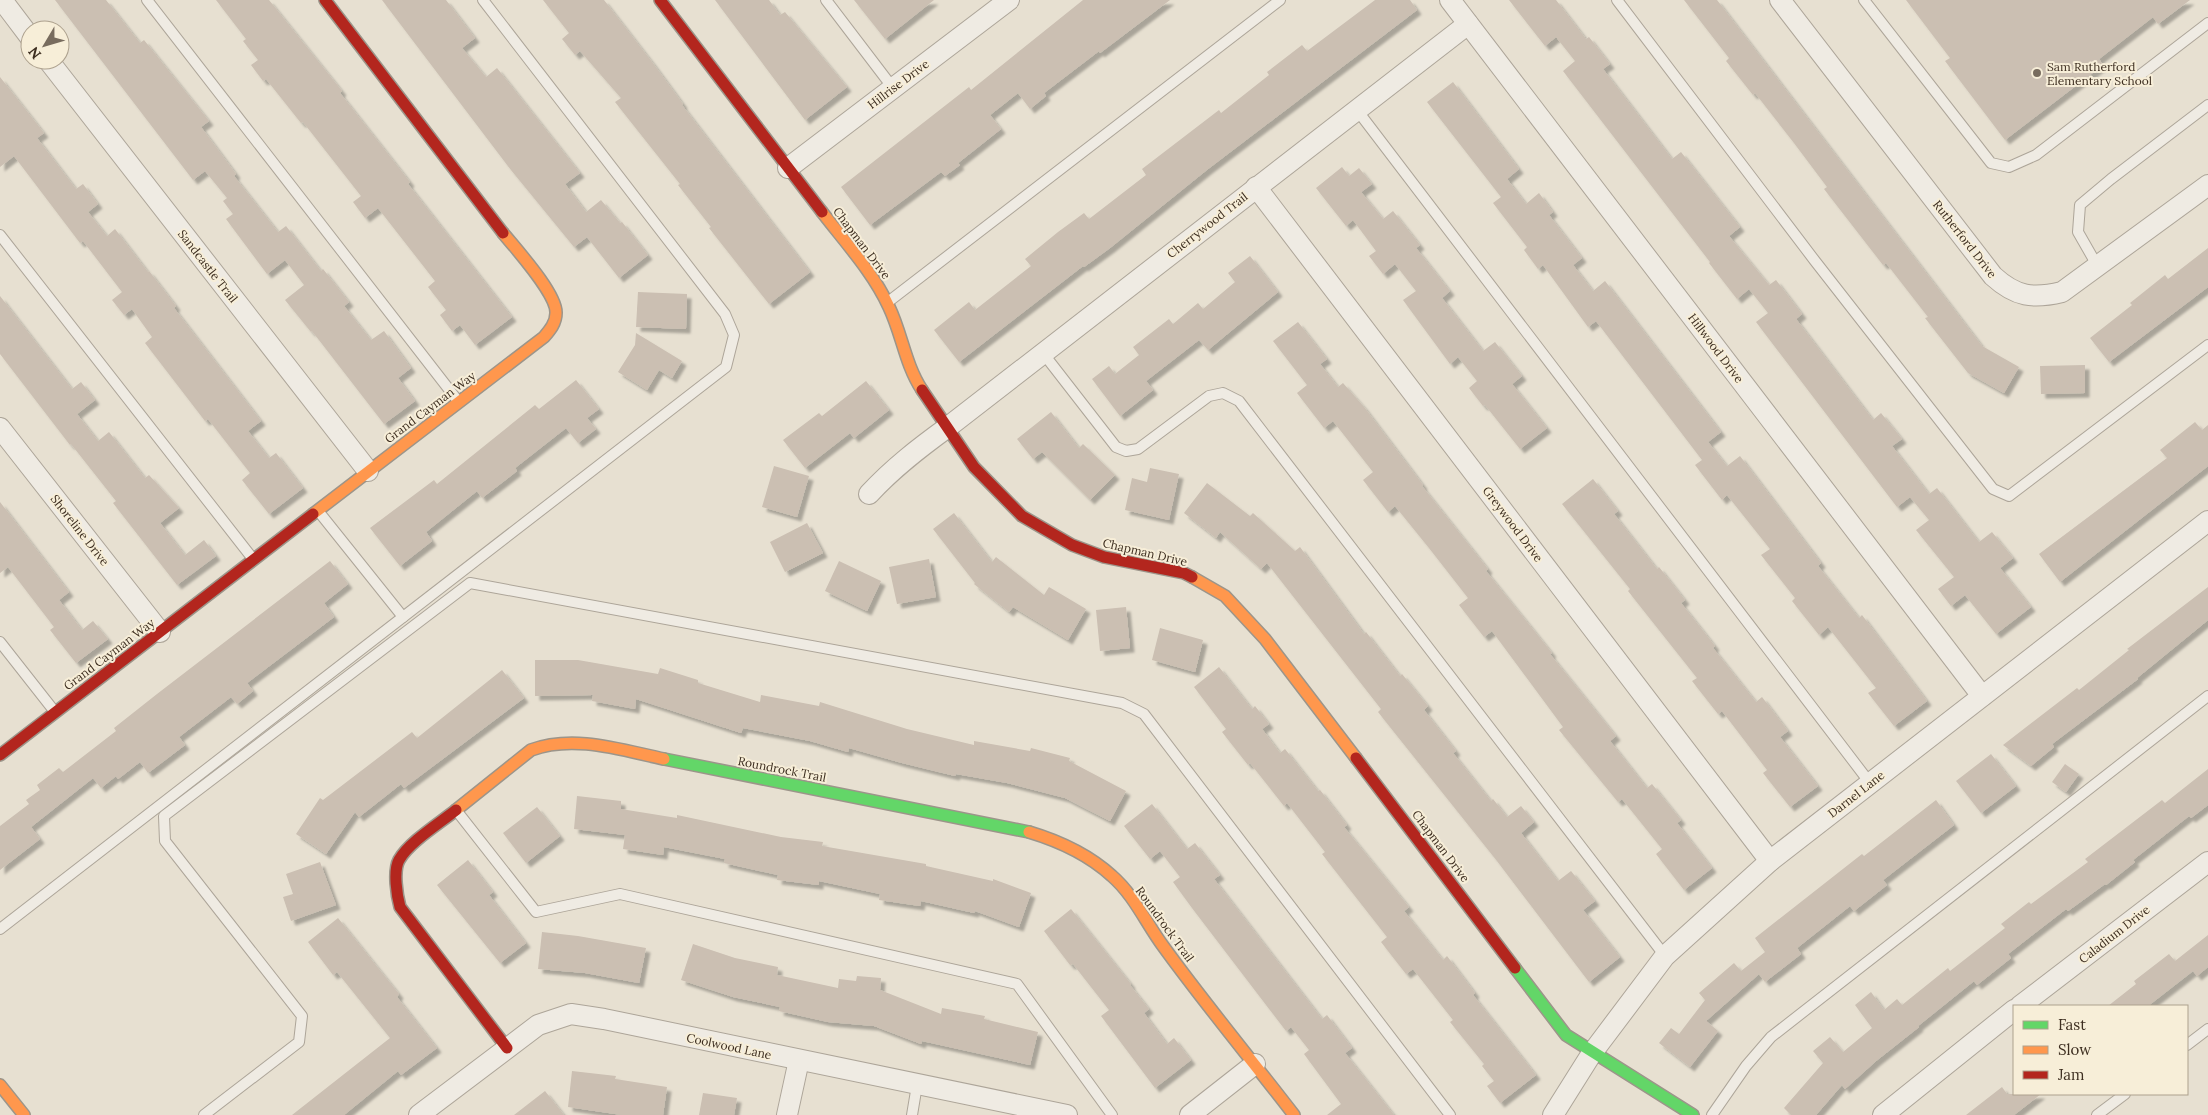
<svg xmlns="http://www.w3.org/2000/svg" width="2208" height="1115" viewBox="0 0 2208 1115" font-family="Lora,serif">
<defs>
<filter id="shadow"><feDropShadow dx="4.5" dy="4.5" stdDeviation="1" flood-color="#0004"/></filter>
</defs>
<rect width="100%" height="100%" fill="#e7e0d1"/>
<g fill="#cbbfb2" filter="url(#shadow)">
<polygon points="55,0 106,0 140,43 144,40 209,121 201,127 236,174 234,176 278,232 286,226 321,271 323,269 349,302 344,306 371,340 384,331 411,368 398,378 415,401 384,424 312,331 311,332 285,300 304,285 285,260 267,274 226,219 233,214 223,201 227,198 205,171 193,180"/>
<polygon points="216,0 269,0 342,91 340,93 410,182 408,184 512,317 475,345 460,325 452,331 440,315 446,310 428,287 435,281 378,208 365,218 353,202 361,196 303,122 301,123 266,79 263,81 251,65 258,60 243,41 246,39"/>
<polygon points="382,0 446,0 475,38 462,48 486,77 497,68 580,173 565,184 586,212 601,200 620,223 622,222 648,255 619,278 587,237 574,247 511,170"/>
<polygon points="543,0 604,0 652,62 683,104 682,105 810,272 769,304 709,228 711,227 678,185 680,184 615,102 621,98 580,51 575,55 562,39 569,33"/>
<polygon points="715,0 769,0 780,15 785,12 847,87 805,120"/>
<polygon points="854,0 934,0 885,39"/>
<polygon points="1083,0 1170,0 1100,53 1099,51 1044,93 1046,96 1030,109 1018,93 990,115 1001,129 958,163 960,165 945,176 941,172 870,225 841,187 969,87 971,90"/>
<polygon points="1375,0 1410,0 1417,10 1208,169 1110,248 1084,267 1083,266 959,362 934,330 969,302 975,310 1031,266 1025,259 1058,232 1084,213 1089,219 1146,175 1142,169 1219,110 1221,113 1269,75 1267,72 1302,45 1307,51"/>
<polygon points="1509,0 1556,0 1586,39 1589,37 1610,64 1603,69 1672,159 1681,152 1740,227 1729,236 1769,285 1776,280 1802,314 1796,319 1873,420 1881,413 1902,439 1892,446 1929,494 1937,488 1979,542 1992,532 2013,558 2000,568 2031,607 1996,634 1965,595 1951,606 1938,589 1954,577 1916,530 1929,520 1910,497 1897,507 1756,322 1768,313 1749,289 1737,299 1709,263 1710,262 1563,71 1575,61 1556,37 1545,46"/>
<polygon points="1684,0 1717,0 1982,346 2019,367 2004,393 1968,373 1925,318 1928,317 1886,263 1883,265 1824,189 1827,187 1794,143 1755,93 1753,95 1726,61 1729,58"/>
<polygon points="1906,0 2190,0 2158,24 2153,17 2099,59 2103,65 2005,140 1945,61 1950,58"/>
<polygon points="0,77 44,133 37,138 76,189 83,184 98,204 88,212 107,236 115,229 148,272 149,271 176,306 174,308 261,421 248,431 269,458 276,453 303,488 269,514 242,480 250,473 208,419 205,421 145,343 152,337 132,309 124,315 112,300 122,292 83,241 80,243 14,156 0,167"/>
<polygon points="1453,82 1519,169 1507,179 1526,204 1539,193 1553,212 1549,215 1582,258 1573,265 1593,291 1605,281 1721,432 1708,442 1727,466 1740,456 1821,563 1818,566 1859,618 1862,615 1927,701 1894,726 1868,693 1876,688 1828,627 1819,635 1792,601 1795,598 1761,555 1770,549 1727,495 1722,500 1695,465 1702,460 1596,321 1588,327 1543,265 1538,269 1524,250 1527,247 1493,203 1501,197 1427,102"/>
<polygon points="1342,167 1349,176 1359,168 1372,184 1361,192 1383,219 1393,211 1420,245 1416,248 1450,291 1442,298 1483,351 1495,342 1522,376 1512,384 1547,428 1520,449 1485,405 1483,406 1469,388 1477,381 1458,357 1450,364 1403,300 1416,291 1395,264 1383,274 1369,256 1376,251 1353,220 1346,226 1316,188"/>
<polygon points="2208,248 2208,287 2109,362 2090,338 2132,305 2130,303 2165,275 2168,279"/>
<polygon points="1250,256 1278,292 1208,350 1199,340 1146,381 1153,390 1120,416 1092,379 1109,366 1115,374 1139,355 1133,347 1169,319 1173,324 1198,303 1203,309 1235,282 1228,273"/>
<polygon points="638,292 687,294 686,329 636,327"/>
<polygon points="0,296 72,389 81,382 95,400 77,414 98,441 109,432 145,478 149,475 179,508 160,523 185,555 204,540 216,556 177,585 113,503 116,501 71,444 70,445 0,354"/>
<polygon points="1298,322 1327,359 1320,364 1338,387 1343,383 1364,407 1423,485 1422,486 1488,569 1486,571 1552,653 1550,654 1616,736 1610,741 1647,788 1652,784 1681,820 1677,823 1712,868 1684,890 1656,854 1662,849 1622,799 1618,802 1559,730 1563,727 1492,631 1484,637 1459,605 1468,598 1429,548 1395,506 1388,512 1363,480 1373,472 1333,421 1324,428 1297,393 1307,385 1273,341"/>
<polygon points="636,333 682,361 672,378 659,370 647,390 618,372 635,345"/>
<polygon points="2085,365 2085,393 2041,394 2040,366"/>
<polygon points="576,380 599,409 587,418 596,429 578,443 566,428 515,468 517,471 482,498 477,491 426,532 432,541 400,566 370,528 434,480 437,484 535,405 539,409"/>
<polygon points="866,381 889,410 854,438 850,433 805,468 783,440 819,413 822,416"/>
<polygon points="1051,412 1079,448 1083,444 1115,475 1090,500 1042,452 1033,459 1017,439"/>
<polygon points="2195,422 2202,430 2208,425 2208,466 2060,582 2039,554 2167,458 2160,450"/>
<polygon points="774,466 809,476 797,517 762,507"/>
<polygon points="1150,468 1179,474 1169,520 1125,510 1132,478 1147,482"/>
<polygon points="1593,479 1618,511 1614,514 1657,569 1659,567 1685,600 1681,603 1715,646 1713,648 1756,702 1762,697 1788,731 1780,737 1818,786 1790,807 1763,773 1767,770 1722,711 1718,714 1692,681 1697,678 1628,591 1630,589 1562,504"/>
<polygon points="1207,483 1250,516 1253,513 1295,551 1300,547 1364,634 1366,632 1400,676 1402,674 1428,706 1424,710 1456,751 1453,753 1491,801 1493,799 1507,817 1521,806 1534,822 1521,833 1558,881 1571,871 1595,901 1583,910 1620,957 1589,982 1497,861 1378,712 1381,709 1267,563 1261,569 1220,532 1216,538 1184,513"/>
<polygon points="0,502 69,592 59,600 82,630 93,621 108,639 76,663 50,630 54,627 8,567 0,573"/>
<polygon points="954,513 992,562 996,557 1044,595 1049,587 1086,609 1068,640 1013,607 1009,612 974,584 975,583 933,529"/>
<polygon points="807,523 823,553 785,572 770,542"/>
<polygon points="929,559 936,597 897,604 889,567"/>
<polygon points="330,561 348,584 324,603 334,617 247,683 253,691 237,704 231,697 179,737 185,745 148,773 140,762 118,779 116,776 101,788 93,778 31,827 40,839 0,870 0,826 29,804 26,800 40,790 37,785 59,768 63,772 116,731 114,728 157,694"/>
<polygon points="839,561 881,581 867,611 825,591"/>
<polygon points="2208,587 2208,620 2137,678 2138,679 2052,744 2054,747 2031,766 2003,745 2077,688 2079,690 2129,650 2127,649"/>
<polygon points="1126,607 1130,648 1100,651 1096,610"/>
<polygon points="1160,628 1203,640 1195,672 1152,660"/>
<polygon points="535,660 578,660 658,674 660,668 698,680 698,683 760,702 761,695 819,706 820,702 907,729 974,745 974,741 1030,751 1031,748 1070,758 1069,761 1126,791 1110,821 1065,798 1007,783 956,774 955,776 902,763 849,748 848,752 810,741 743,728 741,733 636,699 635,709 592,701 593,695 535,696"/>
<polygon points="1219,667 1252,709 1255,706 1269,724 1262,729 1280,753 1285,749 1318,791 1320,790 1347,825 1344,827 1409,907 1404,911 1443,960 1447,956 1475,993 1473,995 1536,1075 1500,1103 1487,1086 1494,1081 1482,1066 1484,1064 1450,1022 1453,1020 1413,969 1406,974 1381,942 1387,937 1322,854 1325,852 1287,803 1284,806 1250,763 1248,765 1222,732 1226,729 1194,687"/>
<polygon points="502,670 524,698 404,788 401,784 359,817 355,812 326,854 296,834 320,798 323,800 412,732 417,738"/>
<polygon points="1991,754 2016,786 1981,813 1956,781"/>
<polygon points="2065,764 2079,774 2066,792 2052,782"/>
<polygon points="2208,769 2208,805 2191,818 2189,816 2133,860 2135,862 2106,885 2105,884 2068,911 2066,909 2008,954 2011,958 1977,985 1974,981 1918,1026 1919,1027 1876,1061 1845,1089 1842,1085 1816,1115 1791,1115 1784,1108 1823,1063 1813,1051 1830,1037 1843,1052 1872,1028 1855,1005 1871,992 1884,1010 1897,999 1902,1005 1948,968 1950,971 2005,928 2001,924 2029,902 2031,904 2088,862 2085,859 2162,800 2165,803"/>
<polygon points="577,796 621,801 621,809 677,818 677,815 781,837 823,842 822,846 926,864 926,866 993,881 993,879 1031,893 1019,927 975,911 974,913 921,901 920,906 879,900 880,894 819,881 819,885 777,880 778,875 724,863 725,859 664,847 663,855 623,849 625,835 574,829"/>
<polygon points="1936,800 1954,825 1883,880 1887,885 1854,911 1850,906 1797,948 1801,954 1765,982 1759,974 1706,1021 1718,1031 1690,1067 1659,1043 1671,1028 1679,1034 1705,1000 1699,993 1734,963 1741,971 1765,952 1755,938 1862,854 1864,856"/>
<polygon points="1152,804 1187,849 1195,843 1220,875 1214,879 1322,1019 1327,1015 1352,1048 1345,1053 1394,1115 1327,1115 1341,1104 1304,1054 1309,1050 1291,1027 1286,1031 1192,908 1173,882 1180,877 1160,851 1150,859 1124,826"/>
<polygon points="537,807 560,836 526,863 503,833"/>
<polygon points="468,860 493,892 489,895 526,943 500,963 437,885"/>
<polygon points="320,862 336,905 291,921 283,897 293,894 286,874"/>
<polygon points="1071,909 1131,984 1130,985 1149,1009 1144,1013 1167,1044 1174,1038 1191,1060 1155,1088 1101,1016 1109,1010 1073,964 1070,965 1044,931"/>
<polygon points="338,918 399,994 397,997 437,1048 401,1075 398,1071 344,1115 292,1115 390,1038 337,972 333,975 308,942"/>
<polygon points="542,932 578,936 646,948 639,983 585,973 538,969"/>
<polygon points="2208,935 2208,967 2197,976 2193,971 2148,1006 2108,1006 2136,984 2134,981 2169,954 2175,961"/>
<polygon points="693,944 735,958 778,967 777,975 838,988 839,979 856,981 857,976 881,978 880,990 941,1014 942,1008 985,1016 984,1019 1038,1032 1030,1065 922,1041 921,1044 874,1026 828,1022 779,1011 780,1007 733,997 681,980"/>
<polygon points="572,1071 616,1076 615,1079 667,1087 663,1115 622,1115 568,1107"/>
<polygon points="2002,1087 2007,1094 2041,1094 2014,1115 1966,1115"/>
<polygon points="545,1091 564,1115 514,1115"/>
<polygon points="703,1093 737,1098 734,1115 699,1115"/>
</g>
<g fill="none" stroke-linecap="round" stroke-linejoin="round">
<g stroke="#ada599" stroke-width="12">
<g id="lane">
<polyline points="147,0 458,401"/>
<polyline points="826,0 893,88"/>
<polyline points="1617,0 1815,261 1993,489 2009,496 2208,345"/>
<polyline points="1864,0 1991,163 2009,167 2036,155 2208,23"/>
<polyline points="1357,110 1870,783"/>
<polyline points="0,235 253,559"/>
<polyline points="2098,267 2078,232 2080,205 2111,179 2208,105"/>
<polyline points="888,302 1280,0"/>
<polyline points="1043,353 1116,447 1126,451 1138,449 1209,396 1223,393 1239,401 1665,956"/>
<polyline points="319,512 403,617"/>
<polyline points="0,642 55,712"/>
<polyline points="456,810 536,912 620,894 1017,984 1112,1115"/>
<polyline points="0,929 726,367 734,335 725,314 483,0"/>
<polyline points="2187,1045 2208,1029"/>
<polyline points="204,1115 299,1042 302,1016 165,841 164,816 470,583 1122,703 1144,714 1450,1115"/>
<polyline points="912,1115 917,1085"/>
<polyline points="1712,1115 1746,1066 1771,1037 2208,696"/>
<polyline points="2097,1115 2125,1094"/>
</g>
</g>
<g stroke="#ada599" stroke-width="22">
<g id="street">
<polyline points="2,0 30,37"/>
<polyline points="1450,0 1982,696"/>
<path d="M1780,0l213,276c23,21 40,23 69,16l146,-107"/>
<polyline points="48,60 368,471"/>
<polyline points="788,168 1009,0"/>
<polyline points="1256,187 1770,861"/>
<polyline points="0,428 160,632"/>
<path d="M869,494c24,-26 50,-46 79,-67l520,-403"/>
<polyline points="2020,1006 2208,862"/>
<polyline points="419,1115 538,1025 571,1014 604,1019 1067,1115"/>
<polyline points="787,1115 799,1060"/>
<polyline points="1190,1115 1255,1064"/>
<polyline points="1553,1115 1592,1053 1665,956 1770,861 2208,521"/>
<polyline points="1883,1115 2014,1010"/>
</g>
</g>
<g stroke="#9c958a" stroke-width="14">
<g id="fast">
<polyline points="664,759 1029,832"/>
<polyline points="1515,968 1566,1035 1693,1115"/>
</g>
</g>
<g stroke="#9c958a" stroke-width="14">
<g id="slow">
<path d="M822,212c23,30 51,60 67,95 13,27 16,57 33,83"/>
<path d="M313,514l231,-177c6,-7 12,-14 12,-24 1,-19 -40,-64 -53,-80"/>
<polyline points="1192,577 1225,596 1265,639 1356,758"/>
<path d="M456,810l75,-60c43,-16 90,0 133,9"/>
<path d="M1029,832c30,9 59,22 83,44 22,19 34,47 51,70 42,58 88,113 131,169"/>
<polyline points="0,1085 24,1115"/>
</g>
</g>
<g stroke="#9c958a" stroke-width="14">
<g id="jam">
<polyline points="325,0 503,233"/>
<polyline points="660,0 822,212"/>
<polyline points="922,390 974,467 1022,516 1072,545 1104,557 1184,573 1192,577"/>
<polyline points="0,755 313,514"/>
<polyline points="1356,758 1515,968"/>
<path d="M456,810c-16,13 -47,32 -57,50 -6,11 -2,36 1,47l107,141"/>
</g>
</g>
<use href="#lane" stroke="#efebe3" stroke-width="10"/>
<use href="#street" stroke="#efebe3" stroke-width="20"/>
<use href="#fast" stroke="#63d668" stroke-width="11"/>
<use href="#slow" stroke="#ff974d" stroke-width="11"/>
<use href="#jam" stroke="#b3261e" stroke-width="11"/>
</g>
<circle fill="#786c5e" stroke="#f7eed8" stroke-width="2" cx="2037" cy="73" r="5"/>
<g text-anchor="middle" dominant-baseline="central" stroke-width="4" stroke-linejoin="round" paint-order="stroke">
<g font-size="12" fill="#3d2e20" stroke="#f7eed8" text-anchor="start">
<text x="2047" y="66">Sam Rutherford<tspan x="2047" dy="14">Elementary School</tspan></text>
</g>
<g font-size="12" fill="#3d2e20" stroke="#f7eed8">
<text transform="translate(898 84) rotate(-37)">Hillrise Drive</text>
<text transform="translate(1207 225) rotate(-38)">Cherrywood Trail</text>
<text transform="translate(1965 239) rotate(52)">Rutherford Drive</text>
<text transform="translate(862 243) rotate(53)">Chapman Drive</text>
<text transform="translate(208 266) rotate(52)">Sandcastle Trail</text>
<text transform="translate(1716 348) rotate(53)">Hillwood Drive</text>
<text transform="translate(430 407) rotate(-37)">Grand Cayman Way</text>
<text transform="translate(1513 524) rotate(53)">Greywood Drive</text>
<text transform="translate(80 530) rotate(52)">Shoreline Drive</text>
<text transform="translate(1145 552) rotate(13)">Chapman Drive</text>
<text transform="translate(109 654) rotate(-37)">Grand Cayman Way</text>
<text transform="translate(782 769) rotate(11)">Roundrock Trail</text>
<text transform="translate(1856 794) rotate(-38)">Darnel Lane</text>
<text transform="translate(1441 846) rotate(53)">Chapman Drive</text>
<text transform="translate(1165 924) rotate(54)">Roundrock Trail</text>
<text transform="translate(2114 934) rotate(-38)">Caladium Drive</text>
<text transform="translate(729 1046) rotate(12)">Coolwood Lane</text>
</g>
</g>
<rect x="2013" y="1005" width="175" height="90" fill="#f7eed8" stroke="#ada18e"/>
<rect x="2023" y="1021" width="25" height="8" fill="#63d668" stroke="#ada18e"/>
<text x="2058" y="1030" font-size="15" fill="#3d2e20">Fast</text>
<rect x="2023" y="1046" width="25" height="8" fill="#ff974d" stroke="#ada18e"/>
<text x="2058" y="1055" font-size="15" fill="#3d2e20">Slow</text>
<rect x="2023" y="1071" width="25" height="8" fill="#b3261e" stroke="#ada18e"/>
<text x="2058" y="1080" font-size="15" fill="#3d2e20">Jam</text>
<g transform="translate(45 45) rotate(232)"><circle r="24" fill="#f7eed8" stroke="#ada18e"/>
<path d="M0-4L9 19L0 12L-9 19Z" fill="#786c5e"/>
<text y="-8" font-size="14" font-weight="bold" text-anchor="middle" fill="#3d2e20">N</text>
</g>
</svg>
